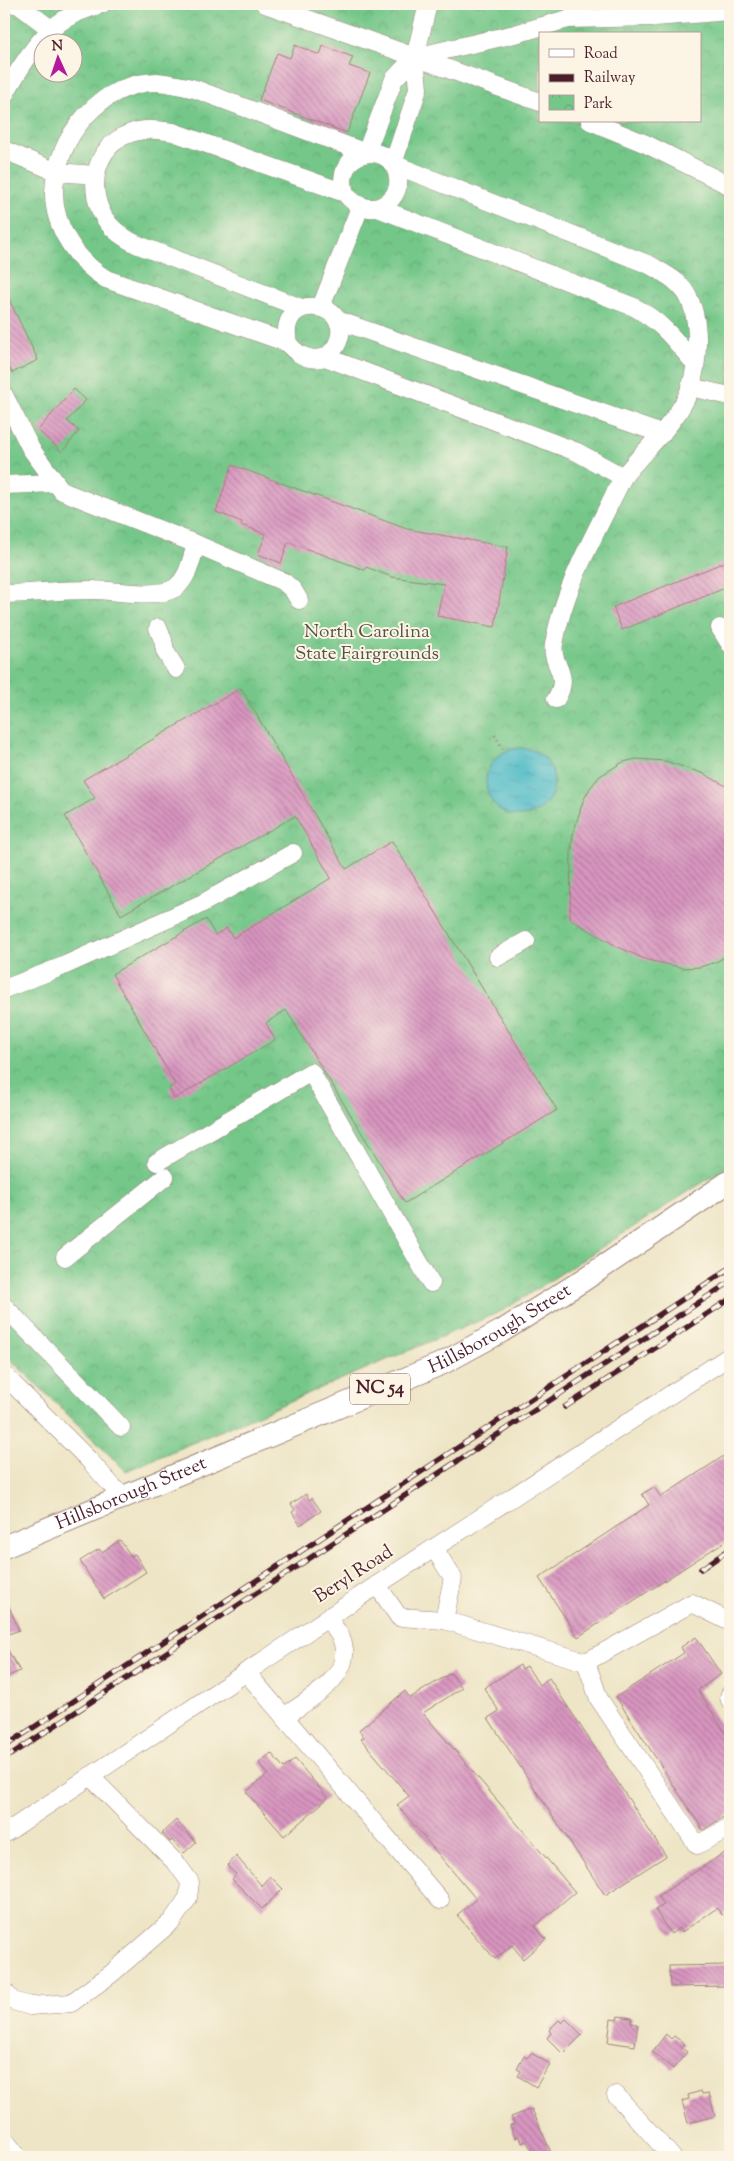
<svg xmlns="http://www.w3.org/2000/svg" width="734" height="2161" viewBox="0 0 734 2161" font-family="'Sorts Mill Goudy',serif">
<defs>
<pattern id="park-crowns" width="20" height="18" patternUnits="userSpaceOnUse" patternTransform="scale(1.25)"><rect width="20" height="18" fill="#74c789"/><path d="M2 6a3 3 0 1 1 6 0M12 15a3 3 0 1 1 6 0" fill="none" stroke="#66aa76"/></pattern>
<pattern id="water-ripples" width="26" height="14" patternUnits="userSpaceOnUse" patternTransform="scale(1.25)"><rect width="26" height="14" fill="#4ebbc8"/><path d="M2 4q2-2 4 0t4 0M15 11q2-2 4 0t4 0" fill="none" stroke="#4397a3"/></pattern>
<pattern id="building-back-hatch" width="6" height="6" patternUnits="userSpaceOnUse" patternTransform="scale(1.25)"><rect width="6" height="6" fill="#d895c0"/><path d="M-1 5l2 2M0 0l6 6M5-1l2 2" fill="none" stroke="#b1799c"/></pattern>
</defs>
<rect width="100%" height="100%" fill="#fcf5e5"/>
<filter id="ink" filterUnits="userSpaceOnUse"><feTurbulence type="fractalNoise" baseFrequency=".02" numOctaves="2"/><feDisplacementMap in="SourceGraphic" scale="10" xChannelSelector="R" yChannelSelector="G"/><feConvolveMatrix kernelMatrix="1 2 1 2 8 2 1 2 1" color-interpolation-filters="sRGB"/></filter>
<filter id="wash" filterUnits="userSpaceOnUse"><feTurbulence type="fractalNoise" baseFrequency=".0096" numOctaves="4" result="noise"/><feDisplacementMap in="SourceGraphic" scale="20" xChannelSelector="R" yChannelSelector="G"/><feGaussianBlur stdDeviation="1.12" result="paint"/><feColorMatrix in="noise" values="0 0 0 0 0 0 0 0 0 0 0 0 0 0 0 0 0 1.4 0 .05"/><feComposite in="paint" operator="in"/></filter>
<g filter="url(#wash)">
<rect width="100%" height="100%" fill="#eee5c6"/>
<path fill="url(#park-crowns)" stroke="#5f735a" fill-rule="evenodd" d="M4,4h726v1161l-226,145 -378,161 -122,-118zM540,34h160v87h-160zM42,42h30v30h-30z"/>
<circle fill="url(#water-ripples)" stroke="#4c6d7a" cx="520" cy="782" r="34"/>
<g id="blocks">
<g fill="url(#building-back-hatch)">
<polygon points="295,45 320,55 323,46 353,57 349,66 370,73 347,133 259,100 277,53 290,58"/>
<polygon points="4,289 38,360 12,373 4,355"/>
<polygon points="74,389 86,400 67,421 79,431 62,452 38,430"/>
<polygon points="232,465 407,529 508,547 495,627 437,616 444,584 392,577 366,567 365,570 288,542 281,563 258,554 266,534 241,525 242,522 216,512"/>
<polygon points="730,560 730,586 622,630 613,607"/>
<polygon points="241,688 346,869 392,841 557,1110 405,1203 286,1010 266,1023 275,1040 174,1099 169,1088 175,1084 112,974 206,919 215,935 227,928 233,938 331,878 295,816 121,915 65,816 95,798 83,780"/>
<polygon points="636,759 665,761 702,773 730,788 730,954 716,962 700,967 684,968 647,960 618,947 570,919 571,853 573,834 583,801 590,788 600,776 623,762"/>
<polygon points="730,1452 730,1538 578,1637 539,1578 649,1505 642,1494 654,1487 661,1497"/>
<polygon points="306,1494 309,1500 312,1498 321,1511 300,1525 292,1512 295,1510 291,1504"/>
<polygon points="120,1540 131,1556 135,1554 146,1572 104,1599 80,1561 99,1549 102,1552"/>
<polygon points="4,1595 19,1630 4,1636"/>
<polygon points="696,1637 721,1674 698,1690 730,1740 730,1813 703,1830 616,1697 684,1653 681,1647"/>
<polygon points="4,1644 20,1671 4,1678"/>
<polygon points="520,1665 522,1669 527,1666 539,1685 549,1678 666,1856 605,1895 488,1718 499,1711 484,1688"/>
<polygon points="451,1673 462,1688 423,1713 575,1892 535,1926 546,1939 523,1959 512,1945 495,1959 457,1915 476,1899 397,1805 409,1796 361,1739 364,1737 359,1730 405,1691 410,1698"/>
<polygon points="271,1753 284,1768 295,1759 328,1798 284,1836 246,1792 268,1774 259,1763"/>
<polygon points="176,1820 196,1842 184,1853 172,1840 170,1842 162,1833"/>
<polygon points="730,1849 730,1909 722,1915 717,1908 682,1932 679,1928 671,1934 655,1910 664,1905 658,1896"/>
<polygon points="236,1856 262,1886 270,1876 283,1889 262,1909 232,1879 236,1874 227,1866"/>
<polygon points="730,1965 730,1986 670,1987 669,1966"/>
<polygon points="618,2016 632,2018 631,2023 638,2024 635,2046 608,2042 611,2019 617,2020"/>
<polygon points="566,2019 582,2035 563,2054 547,2038 551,2033 549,2030 559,2020 562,2023"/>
<polygon points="666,2034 671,2039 674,2036 685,2044 682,2048 687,2052 673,2069 652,2052"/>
<polygon points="531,2053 550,2064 536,2087 518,2076 521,2071 517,2069 524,2056 527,2058"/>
<polygon points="701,2091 702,2094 709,2093 715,2116 688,2123 682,2101 689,2099 688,2095"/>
<polygon points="532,2109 553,2157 537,2157 526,2141 522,2143 519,2136 515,2138 510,2125 514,2124 511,2117"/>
</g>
</g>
</g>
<g filter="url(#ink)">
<use href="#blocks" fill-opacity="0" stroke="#9c8278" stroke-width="1"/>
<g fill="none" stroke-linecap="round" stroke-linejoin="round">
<g stroke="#9c8278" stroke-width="19">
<g id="minor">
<polyline points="14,4 19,5 52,30"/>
<polyline points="265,4 415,57 428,4"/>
<polyline points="415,57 515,34 568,19 655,17 730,11"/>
<polyline points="415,57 540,102"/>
<path d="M4,96c14,-26 36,-62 61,-77 12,-7 24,-11 37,-15"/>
<polyline points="590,121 646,144 730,186"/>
<polyline points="4,150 57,172 95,175"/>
<path d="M378,208l256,99c28,15 41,33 61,57"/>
<polyline points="321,307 360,207"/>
<path d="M301,308l-165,-64c-10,-5 -21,-12 -28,-21 -23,-30 -15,-77 23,-90 14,-5 28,-3 42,-1l172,61c11,15 31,22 46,6 5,-5 8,-13 7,-21 -5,-40 -66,-30 -53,15"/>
<polyline points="337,320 662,434"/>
<path d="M288,343c-12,-56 72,-41 48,3 -12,21 -37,13 -48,-3l-182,-64c-29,-18 -53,-52 -52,-88 2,-54 47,-109 103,-109 13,1 26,4 38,7l171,64 28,-74 21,-22 3,32 -25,75 257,101c13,8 27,14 36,28 17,27 13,84 -3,111 -16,28 -41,48 -60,73l-46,-25 -252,-95"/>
<polyline points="690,387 730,396"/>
<polyline points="4,395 31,449 62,491 196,544 284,582 293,590 299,600"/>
<polyline points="4,485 56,483"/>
<path d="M4,594c29,-1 58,-4 88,-4 21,0 65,9 83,-2 13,-9 17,-30 21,-44"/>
<polyline points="158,628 163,640 165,651 176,669"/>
<polyline points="720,628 730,644"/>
<path d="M556,699c16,-26 -6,-33 -2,-55 10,-58 43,-113 69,-167"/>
<polyline points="498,957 526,941"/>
<polyline points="4,989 61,967 201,904 293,853"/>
<polyline points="157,1162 311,1072 431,1283"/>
<polyline points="65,1257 165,1177"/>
<polyline points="4,1306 121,1427"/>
<polyline points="4,1375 89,1460 122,1497"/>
<polyline points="434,1548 453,1578 444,1620"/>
<polyline points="377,1585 399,1617 444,1620 586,1662 692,1603 730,1622"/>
<polyline points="586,1662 599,1699 697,1845 730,1827"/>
<polyline points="246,1672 440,1900"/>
<polyline points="730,1694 729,1697 730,1700"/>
<path d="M284,1717c23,-17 68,-39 59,-73 -2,-10 -10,-18 -16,-26"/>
<polyline points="4,1834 377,1585 730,1356"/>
<polyline points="4,1991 13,2001 30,2006 71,2003 111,1974 172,1921 188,1898 190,1882 177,1864 90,1776"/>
<polyline points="616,2095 672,2157"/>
<polyline points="4,2139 18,2157"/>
</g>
</g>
<g stroke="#9c8278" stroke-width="24">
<g id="major">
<path id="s1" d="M4,1547l439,-184 59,-32 80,-50 148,-100"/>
</g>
</g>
<polyline stroke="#9c8278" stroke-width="2.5" stroke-dasharray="1 4" stroke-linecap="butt" points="495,735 504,751"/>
<use href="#minor" stroke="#fff" stroke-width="18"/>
<use href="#major" stroke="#fff" stroke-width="22"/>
<g stroke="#4a1f2b" stroke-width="5.5">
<g id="rail">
<polyline points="565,1407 730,1299"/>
<polyline points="701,1569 730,1549"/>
<polyline points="4,1747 730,1268"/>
<polyline points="4,1759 730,1282"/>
</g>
</g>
<use href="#rail" stroke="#fcf5e5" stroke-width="4" stroke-dasharray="11" stroke-linecap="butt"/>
</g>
</g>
<g text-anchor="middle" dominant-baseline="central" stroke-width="4" stroke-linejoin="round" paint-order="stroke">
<rect fill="#fcf5e5" stroke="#7f5f63" stroke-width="1" x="350" y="1373.5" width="60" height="31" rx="4"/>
<g font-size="18" font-weight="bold" fill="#4a1f2b">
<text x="380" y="1389">NC 54</text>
</g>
<g font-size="19" fill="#575147" stroke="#fcf5e5">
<text x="367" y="632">North Carolina<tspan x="367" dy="22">State Fairgrounds</tspan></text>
</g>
<g font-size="19" fill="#4a1f2b" stroke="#fcf5e5">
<text stroke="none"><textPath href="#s1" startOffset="542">Hillsborough Street</textPath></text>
<text stroke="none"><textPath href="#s1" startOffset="138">Hillsborough Street</textPath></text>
<text transform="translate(354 1575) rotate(-33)">Beryl Road</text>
</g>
</g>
<rect width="734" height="2161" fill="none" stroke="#fcf5e5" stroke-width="20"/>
<rect x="539" y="32" width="162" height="90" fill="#fcf5e5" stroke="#b59f9b"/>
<rect x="549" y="49" width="25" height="8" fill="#ffffff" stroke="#b59f9b"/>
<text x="584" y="58" font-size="15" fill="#4a1f2b">Road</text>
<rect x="549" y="74" width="25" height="8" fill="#4a1f2b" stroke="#b59f9b"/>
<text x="584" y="82" font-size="15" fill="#4a1f2b">Railway</text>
<rect x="549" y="95" width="25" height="15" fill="url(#park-crowns)" stroke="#b59f9b"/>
<text x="584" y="108" font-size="15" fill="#4a1f2b">Park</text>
<g transform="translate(58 58) rotate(357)"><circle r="24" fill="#fcf5e5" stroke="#b59f9b"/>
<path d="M0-4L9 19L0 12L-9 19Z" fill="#b5179e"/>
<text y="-8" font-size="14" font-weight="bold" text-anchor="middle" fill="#4a1f2b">N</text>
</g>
</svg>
